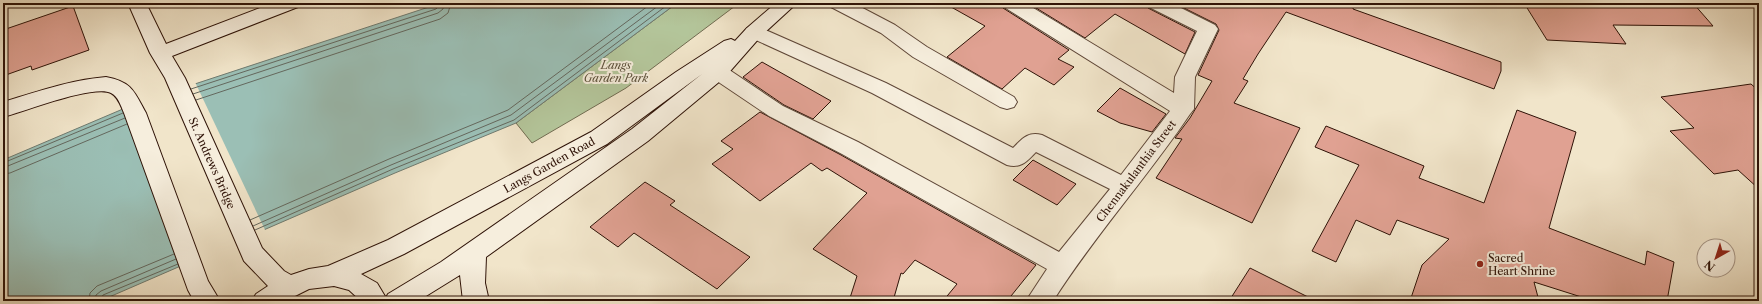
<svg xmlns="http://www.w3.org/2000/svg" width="1762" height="304" viewBox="0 0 1762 304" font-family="'Libre Caslon Text',serif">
<rect width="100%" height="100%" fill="#f1e5ca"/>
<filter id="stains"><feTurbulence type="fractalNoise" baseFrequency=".005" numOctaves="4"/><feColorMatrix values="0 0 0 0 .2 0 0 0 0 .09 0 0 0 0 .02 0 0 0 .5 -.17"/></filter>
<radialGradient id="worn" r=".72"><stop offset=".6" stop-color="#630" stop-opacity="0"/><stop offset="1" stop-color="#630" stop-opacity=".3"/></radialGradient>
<polygon fill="#b4c69b" stroke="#716c51" points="677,3 739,3 626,88 532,143 516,123"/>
<polygon fill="#9bbfb5" stroke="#6f7a6f" points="441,3 677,3 516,123 395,173 100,301 3,301 3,160 137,103"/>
<polygon fill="#f1e5ca" points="195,82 266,232 201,261 136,101"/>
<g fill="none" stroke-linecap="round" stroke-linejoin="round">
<g stroke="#64685e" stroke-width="1">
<polyline points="191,89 436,9 439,6 439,3"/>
<polyline points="193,94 438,13 443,9 444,3"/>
<polyline points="196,100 440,19 448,13 451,3"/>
<polyline points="3,163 123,113"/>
<polyline points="3,168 125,118"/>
<polyline points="3,174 10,173 127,124"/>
<polyline points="250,220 389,159 508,110 652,3"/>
<polyline points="253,226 391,165 511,115 662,3"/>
<polyline points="255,230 393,169 514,120 670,3"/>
<polyline points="89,301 90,293 97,286 174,254"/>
<polyline points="95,301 96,295 101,291 176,259"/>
<polyline points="100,301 103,295 178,264"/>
</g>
</g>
<g fill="#e0a192" stroke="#2e1207">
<polygon points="944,3 1001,3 1003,8 1069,50 1058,59 1074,67 1054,85 1025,68 1002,89 947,57 985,26"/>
<polygon points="1028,3 1146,3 1148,8 1195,32 1185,54 1115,14 1085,38"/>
<polygon points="1174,3 1354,3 1353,9 1501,62 1501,71 1494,89 1286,12 1258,54 1243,79 1248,81 1234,103 1300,128 1252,223 1156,178 1182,139 1175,138 1190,118 1212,81 1198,75 1219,30 1216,24"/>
<polygon points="1524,3 1693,3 1713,26 1613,25 1626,44 1547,40"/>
<polygon points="73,6 89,50 32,70 31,66 3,76 3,30"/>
<polygon points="762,62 831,101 813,119 784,105 743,77"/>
<polygon points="1751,84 1759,91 1759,189 1738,170 1714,174 1670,131 1694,128 1661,97"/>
<polygon points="1120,88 1166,114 1152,132 1120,123 1097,111"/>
<polygon points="1517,110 1576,132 1549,228 1645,265 1647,251 1674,262 1667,301 1594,301 1534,282 1539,301 1410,301 1422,265 1449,239 1397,220 1390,235 1356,220 1336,262 1312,251 1359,165 1315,147 1326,126 1424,166 1419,178 1484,203"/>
<polygon points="760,112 841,155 1036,265 1007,301 943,301 957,284 915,260 903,274 901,273 893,301 849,301 857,276 813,249 867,193 827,168 822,171 811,163 760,201 712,164 733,149 721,141"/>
<polygon points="1033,160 1076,184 1057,205 1013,180"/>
<polygon points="645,182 675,201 670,205 750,257 717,289 634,233 618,247 590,227"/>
<polygon points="1250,268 1316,301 1229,301"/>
</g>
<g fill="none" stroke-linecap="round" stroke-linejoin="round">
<g stroke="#5f4738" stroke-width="2">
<g id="street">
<polygon points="829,3 853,3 895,25 927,47 1014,97 1017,102 1014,107 1007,109 1000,107 913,57 881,33 831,7"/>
<path d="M1002,3h23l149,90 1,-16 22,-46 -48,-24 -2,-4h24l44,22 3,4 -23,48 -1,32 -4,5c-43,64 -96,122 -137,187h-27l21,-32 -205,-115 -73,-38 -58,-39 -3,-5 3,-5 7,-2 7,2 58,39 75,36 201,110 51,-63 -74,-37c-9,9 -15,17 -29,13l-135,-72 -125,-57 -3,-4 3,-4 7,-2 7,2 125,55 127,65c9,-9 15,-17 29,-13l79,40 49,-64 -166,-104z"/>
</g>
</g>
<g stroke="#2e1207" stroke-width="2">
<g id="secondary">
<path d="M128,3h18l20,41 107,-41h27l-2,4 -126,49 13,22 77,170 22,23 7,4 18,-6 19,-3 60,-26 203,-108 85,-60 48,-31 7,-2 4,2 12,-13 29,-25h21l-36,33 -36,41 -77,64 -162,116 -1,26 4,18h-26l-3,-26 -42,26h-57l-12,-11 -15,-4 -25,3 -24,12h-33l4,-7 12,-8 -24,-25 -3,-7 -76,-176 -15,-25zM702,74l-70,55 -191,133 -53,32 -2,4 -9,-15 -16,-9 43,-20 203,-110z"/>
<path d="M106,77c26,5 28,14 40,36l62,168 12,20h-26l-6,-11 -64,-177c-3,-7 -6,-17 -13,-20 -17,-9 -88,19 -108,24v-15c33,-10 67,-22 103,-25z"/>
</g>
</g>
<use href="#street" fill="#f6eedd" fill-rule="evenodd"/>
<use href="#secondary" fill="#f6eedd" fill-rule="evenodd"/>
</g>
<circle fill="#8f2418" stroke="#f6eedd" stroke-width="1.5" cx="1480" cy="264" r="4"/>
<g text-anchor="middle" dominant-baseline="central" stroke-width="4" stroke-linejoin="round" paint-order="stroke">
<g font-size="11" font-style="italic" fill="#5d513b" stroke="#f6eedd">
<text x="616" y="65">Langs<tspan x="616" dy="13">Garden Park</tspan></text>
</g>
<g font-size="11" fill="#2e1207" stroke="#f6eedd">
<text transform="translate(212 163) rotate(66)">St. Andrews Bridge</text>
<text transform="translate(549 165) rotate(-29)">Langs Garden Road</text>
<text transform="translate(1136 171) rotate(-53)">Chennakulanthia Street</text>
</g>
<g font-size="11" fill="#2e1207" stroke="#f6eedd" text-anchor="start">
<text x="1488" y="258">Sacred<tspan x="1488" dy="13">Heart Shrine</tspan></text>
</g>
</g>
<rect width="1762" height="304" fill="none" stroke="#f1e5ca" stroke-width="16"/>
<rect x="4" y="4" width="1754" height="296" fill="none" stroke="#2e1207" stroke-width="2"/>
<rect x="8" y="8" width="1746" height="288" fill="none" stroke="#2e1207"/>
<g transform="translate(1716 258) rotate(219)"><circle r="19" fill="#f6eedd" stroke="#a69687"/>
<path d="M0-3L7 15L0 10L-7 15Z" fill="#8f2418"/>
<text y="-6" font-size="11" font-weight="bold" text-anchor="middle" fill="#2e1207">N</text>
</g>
<rect width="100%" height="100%" filter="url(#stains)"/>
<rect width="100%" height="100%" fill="url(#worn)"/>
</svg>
